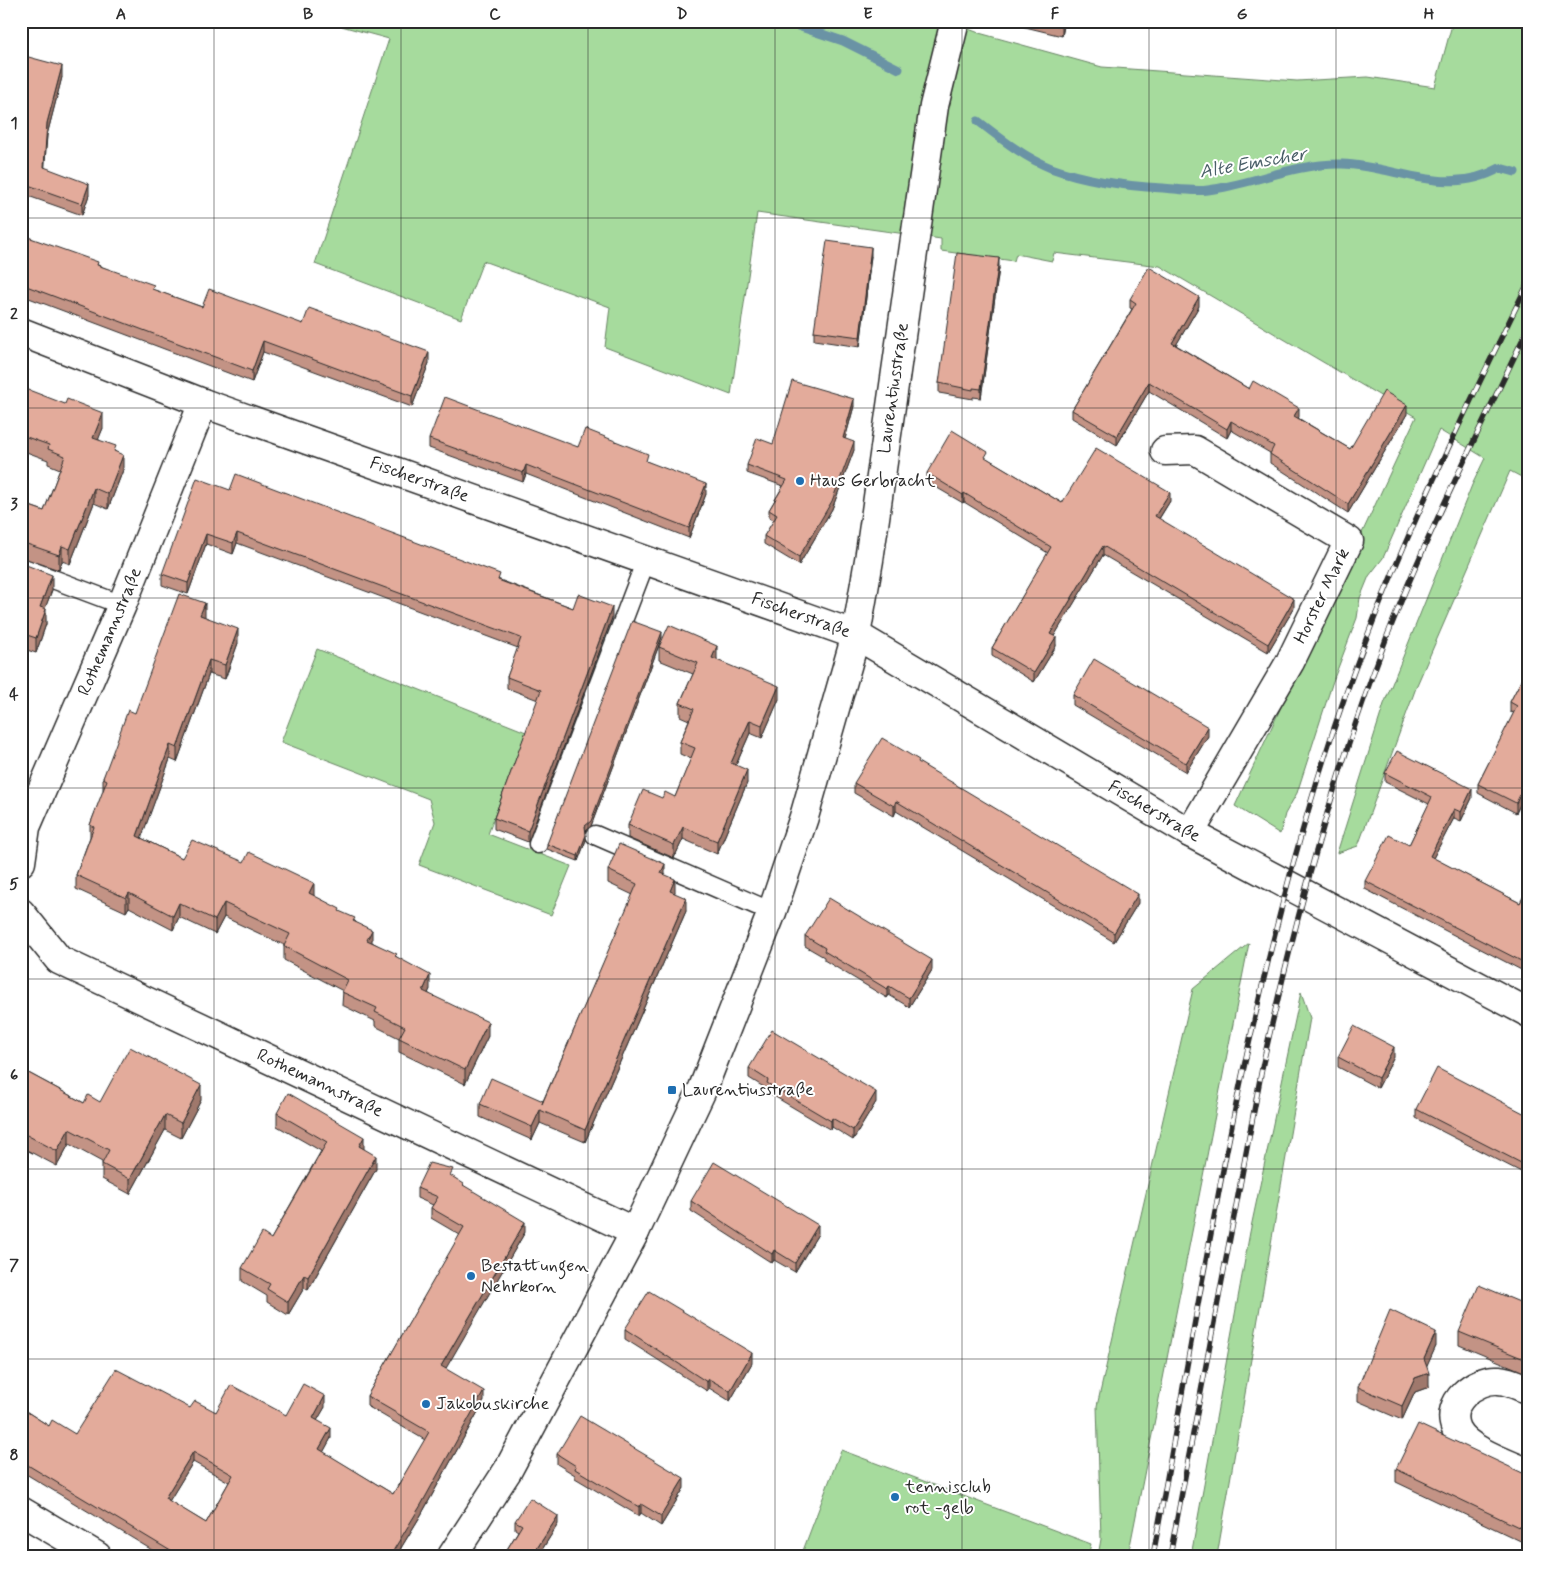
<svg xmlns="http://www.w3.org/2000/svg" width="1550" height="1577" viewBox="0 0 1550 1577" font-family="Mynerve,sans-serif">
<rect width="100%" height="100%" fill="#fff"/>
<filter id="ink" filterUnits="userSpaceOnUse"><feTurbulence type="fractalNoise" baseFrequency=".02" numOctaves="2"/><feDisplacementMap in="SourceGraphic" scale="10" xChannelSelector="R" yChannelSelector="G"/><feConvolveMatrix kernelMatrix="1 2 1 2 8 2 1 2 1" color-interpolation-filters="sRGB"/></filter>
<g filter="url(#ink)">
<g fill="#a6db9d" stroke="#688364">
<polygon points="323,21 948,21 979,33 1102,67 1297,81 1368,77 1435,87 1453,21 1529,21 1529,481 1510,471 1417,685 1358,846 1337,853 1384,704 1472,485 1485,458 1439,430 1383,558 1369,576 1360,598 1357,618 1333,681 1297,793 1285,814 1280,834 1235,806 1416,417 1160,266 1054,253 1052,261 1016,254 1014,261 941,251 941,239 757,213 731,395 605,347 610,307 483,261 461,319 315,264 389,39"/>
<polygon points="317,649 526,732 488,834 571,866 551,915 419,865 435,822 429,799 281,742"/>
<polygon points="1249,943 1128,1556 1098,1556 1101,1539 1097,1406 1193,989"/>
<polygon points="1301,992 1310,1018 1217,1556 1191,1556 1250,1232"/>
<polygon points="841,1450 1091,1544 1088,1556 801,1556"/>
</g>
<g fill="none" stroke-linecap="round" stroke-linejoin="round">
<g stroke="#6a93a5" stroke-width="9">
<polyline points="783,21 843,41 899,69"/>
<path d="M978,121c22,17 47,37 73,47 36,13 74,18 112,20 14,1 31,4 45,2 45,-6 87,-27 134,-26 55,2 105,34 158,4l15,4"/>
</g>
<g stroke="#2b2b2b" stroke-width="21">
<g id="service">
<polyline points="21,567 122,605"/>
<polyline points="595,835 772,912"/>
<polyline points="538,844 646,560"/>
</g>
</g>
<g stroke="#2b2b2b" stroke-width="31">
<g id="minor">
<path id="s1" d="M21,332l182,71 653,232 334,198 339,180"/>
<polyline points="1165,451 1195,450 1349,541 1290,662 1190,833"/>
<path id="s2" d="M21,862l5,-35 96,-222 81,-202"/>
<path id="s3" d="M21,913l38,47 576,272"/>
<path d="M1529,1390c-10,-4 -19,-9 -30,-10 -24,-2 -55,23 -43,49 10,21 53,35 73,44"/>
<polyline points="21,1511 97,1556"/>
<path id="s4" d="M452,1556l56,-86 127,-238 68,-144 69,-176 32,-95 52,-182 13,-75 65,-454 21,-85"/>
</g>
</g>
<use href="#service" stroke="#fff" stroke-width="18"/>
<use href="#minor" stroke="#fff" stroke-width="28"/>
<g stroke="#2b2b2b" stroke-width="5.5">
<g id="rail">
<path d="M1153,1556c49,-268 89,-540 172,-800 52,-165 128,-321 204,-475"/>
<path d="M1170,1556l93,-493c36,-159 78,-317 141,-469 38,-91 83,-179 125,-268"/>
</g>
</g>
<use href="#rail" stroke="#fff" stroke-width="4" stroke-dasharray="11" stroke-linecap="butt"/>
</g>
<g fill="#c39385" stroke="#2b2b2b" fill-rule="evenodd">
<polygon points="1017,21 1068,21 1068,22 1065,21 1062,36 1017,25"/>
<polygon points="21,55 62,77 47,135 44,167 89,195 82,215 28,196 25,236 98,265 154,290 202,307 303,324 429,363 412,407 263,352 252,382 21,295"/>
<polygon points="871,256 860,347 814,340 814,331"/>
<polygon points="999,268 981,398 973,397 973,399 939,393 939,383"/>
<polygon points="1130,299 1199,306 1176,345 1249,389 1299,417 1298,418 1350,449 1407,414 1348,513 1270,463 1270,453 1231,430 1227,438 1149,391 1117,445 1072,418 1072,410 1132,309 1130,308"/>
<polygon points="21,387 103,428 98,439 116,452 123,470 108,509 94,503 70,564 62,561 59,570 21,557 21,503 44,511 60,469 48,464 48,460 21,450"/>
<polygon points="854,406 845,439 854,450 832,509 799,565 764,544 764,536 774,520 769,518 769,510 783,486 747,473 747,465 773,444"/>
<polygon points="429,439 578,447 648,462 706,494 689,538 526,474 523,482 429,448"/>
<polygon points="988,459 1062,503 1170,501 1159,519 1294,608 1268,652 1103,555 1054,636 1056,646 1034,682 992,656 992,648 1048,553 964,502 963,503 927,482 927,473"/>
<polygon points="230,490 500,580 573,608 612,618 528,842 494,829 494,818 538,700 507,688 507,677 518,648 237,543 233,554 206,544 188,594 162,585 162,574"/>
<polygon points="21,563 52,590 45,608 46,624 36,653 21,648"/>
<polygon points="205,617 238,643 225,679 209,674 177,762 170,759 141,838 182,858 314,896 340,912 355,921 372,942 397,957 430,989 428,993 488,1036 465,1084 399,1052 399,1038 375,1026 375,1021 342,1005 343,991 284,960 284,945 224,917 215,934 179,917 173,930 129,907 126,912 76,889 76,875 90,837 90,825 103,792 103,778 135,713"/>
<polygon points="662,637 591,826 585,831 586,840 578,861 547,849 547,844"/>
<polygon points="659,647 717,658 717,660 779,699 762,738 750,733 736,765 747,783 717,854 683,839 674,858 628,838 628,825 662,798 675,797 691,759 680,754 680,742 689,720 680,716 680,703 693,674 659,660"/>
<polygon points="1529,665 1529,799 1527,803 1522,801 1516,813 1478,793 1478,784 1514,713 1510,712 1510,702"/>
<polygon points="1073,695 1208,736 1186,772 1073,705"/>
<polygon points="919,763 1138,903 1114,942 896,811 894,816 854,793 854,783"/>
<polygon points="1385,773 1472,798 1461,821 1454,818 1433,858 1520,903 1529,886 1529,974 1365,889 1365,881 1409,845 1429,804 1385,782"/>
<polygon points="608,870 665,875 675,892 674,893 686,911 585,1142 540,1123 532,1140 480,1117 480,1104 543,1101 633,895 608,883"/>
<polygon points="805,936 932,970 909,1007 889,995 887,998 824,960 824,957 805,946"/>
<polygon points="1338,1057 1394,1057 1378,1088 1338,1067"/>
<polygon points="749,1068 876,1102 853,1140 832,1127 831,1130 767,1092 767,1089 749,1078"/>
<polygon points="21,1069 84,1103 201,1100 181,1138 165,1130 130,1194 102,1179 102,1162 69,1144 57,1166 21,1147"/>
<polygon points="1416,1109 1529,1116 1529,1176 1416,1118"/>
<polygon points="277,1113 364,1149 376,1169 308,1290 304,1288 288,1315 267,1302 267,1296 242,1281 242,1268 271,1239 321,1151 277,1126"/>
<path d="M453,1177l11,9 61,46 -80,137 39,32 -63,114 -25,41h-234l-141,-85v-63l28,18 26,8 115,-26 26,4 70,3 39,-8 -8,13 14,18 -8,14 70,42 32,-54 -58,-34v-10l93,-161 -29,-17v-10l2,-3 -16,-7v-10zM193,1462l36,20 -23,41 -37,-22z"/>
<polygon points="691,1201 818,1234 795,1272 774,1260 772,1263 691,1211"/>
<polygon points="1529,1306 1529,1374 1459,1345 1459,1332"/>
<polygon points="625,1329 752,1363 730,1401 709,1388 707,1391 625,1339"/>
<polygon points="1436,1346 1426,1367 1429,1387 1415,1392 1402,1420 1358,1401 1358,1387"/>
<polygon points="557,1454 684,1488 661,1526 641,1513 639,1516 575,1478 575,1475 557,1464"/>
<polygon points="1396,1469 1529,1476 1529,1545 1396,1482"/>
<polygon points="515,1521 558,1524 538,1556 503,1556 518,1531 515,1529"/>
</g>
<g fill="#9f786c" stroke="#2b2b2b">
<polygon points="1063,21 1065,21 1062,36 1062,27"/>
<polygon points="62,66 62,77 47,135 44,178 44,167 47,123"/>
<polygon points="89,184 89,195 82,215 82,204"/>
<polygon points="28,185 28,196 25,247 25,236"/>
<polygon points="871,247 871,256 860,347 860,337"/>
<polygon points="999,258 999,268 981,398 981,389"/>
<polygon points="1199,297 1199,306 1172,352 1172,343"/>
<polygon points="263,341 263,352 252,382 252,371"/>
<polygon points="429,352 429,363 412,407 412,396"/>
<polygon points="1149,382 1149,391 1117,445 1117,436"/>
<polygon points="854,399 854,406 843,446 843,438"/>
<polygon points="1407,405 1407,414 1348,513 1348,504"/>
<polygon points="1299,408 1299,417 1294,424 1294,416"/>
<polygon points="103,413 103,428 93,453 93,438"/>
<polygon points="1231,421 1231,430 1227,438 1227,429"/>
<polygon points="854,442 854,450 832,509 799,565 799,557"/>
<polygon points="123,455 123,470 108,509 108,494"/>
<polygon points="526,465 526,474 523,482 523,473"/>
<polygon points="706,484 706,494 689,538 689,528"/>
<polygon points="94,488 94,503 70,564 70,549"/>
<polygon points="1170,492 1170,501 1155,525 1155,516"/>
<polygon points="964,493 964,502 963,503 963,495"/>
<polygon points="237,533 237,543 233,554 233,543"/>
<polygon points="206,534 206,544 188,594 188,583"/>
<polygon points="62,546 62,561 59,570 59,555"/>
<polygon points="1103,546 1103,555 1050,643 1050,634"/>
<polygon points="52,575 52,590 40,622 40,607"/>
<polygon points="1294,599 1294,608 1268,652 1268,644"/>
<polygon points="205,603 205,617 200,615"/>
<polygon points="612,607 612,618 528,842 528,831"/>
<polygon points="46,609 46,624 36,653 36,638"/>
<polygon points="238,629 238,643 225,679 225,665"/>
<polygon points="662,632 662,637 591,826 585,831 585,826"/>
<polygon points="1056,637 1056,646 1034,682 1034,673"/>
<polygon points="717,646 717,658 712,670 712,658"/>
<polygon points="209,660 209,674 177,762 177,748"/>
<polygon points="779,686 779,699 762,738 762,725"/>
<polygon points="750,720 750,733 731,776 731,763"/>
<polygon points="1208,727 1208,736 1186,772 1186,763"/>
<polygon points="170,745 170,759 137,850 137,836"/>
<polygon points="747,770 747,783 717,854 717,841"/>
<polygon points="1472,789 1472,798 1461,821 1461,812"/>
<polygon points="1529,790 1529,799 1527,803 1527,794"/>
<polygon points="1522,791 1522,801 1516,813 1516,803"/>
<polygon points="896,801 896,811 894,816 894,806"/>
<polygon points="1454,809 1454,818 1430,864 1430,856"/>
<polygon points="683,827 683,839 674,858 674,845"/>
<polygon points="586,835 586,840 578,861 578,856"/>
<polygon points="665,864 665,877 661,873"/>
<polygon points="675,879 675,892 670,904 670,891"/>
<polygon points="314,883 314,897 309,893"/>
<polygon points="129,893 129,907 126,912 126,898"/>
<polygon points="1138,894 1138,903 1114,942 1114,933"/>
<polygon points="686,898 686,911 585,1142 585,1130"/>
<polygon points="179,903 179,917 173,930 173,916"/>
<polygon points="224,903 224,917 215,934 215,920"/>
<polygon points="372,930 372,944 367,940"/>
<polygon points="932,960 932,970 909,1007 909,998"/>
<polygon points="430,975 430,989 423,1005 423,991"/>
<polygon points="889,986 889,995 887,998 887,989"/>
<polygon points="488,1022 488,1036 465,1084 465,1070"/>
<polygon points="1394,1047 1394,1057 1378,1088 1378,1078"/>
<polygon points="201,1085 201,1100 181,1138 181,1123"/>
<polygon points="876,1092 876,1102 853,1140 853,1130"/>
<polygon points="540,1110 540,1123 532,1140 532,1127"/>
<polygon points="165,1115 165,1130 130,1194 130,1179"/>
<polygon points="832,1118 832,1127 831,1130 831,1121"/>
<polygon points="69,1129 69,1144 57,1166 57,1151"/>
<polygon points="364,1137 364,1150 359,1146"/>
<polygon points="376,1156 376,1169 308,1290 308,1277"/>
<polygon points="525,1222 525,1232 441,1377 441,1366"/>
<polygon points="818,1225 818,1234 795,1272 795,1263"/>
<polygon points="774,1250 774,1260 772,1263 772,1254"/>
<polygon points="304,1275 304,1288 288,1315 288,1302"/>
<polygon points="1436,1332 1436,1346 1424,1373 1424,1359"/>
<polygon points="752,1353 752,1363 730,1401 730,1391"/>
<polygon points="1429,1373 1429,1387 1415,1392 1402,1420 1402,1406 1415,1378"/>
<polygon points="709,1379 709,1388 707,1391 707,1382"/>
<polygon points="484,1391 484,1401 421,1515 396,1556 390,1556"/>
<polygon points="325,1396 325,1407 313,1428 313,1418"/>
<polygon points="331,1428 331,1438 319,1460 319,1449"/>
<polygon points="193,1452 193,1462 165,1508 165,1498"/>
<polygon points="684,1478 684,1488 661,1526 661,1516"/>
<polygon points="641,1504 641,1513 639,1516 639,1507"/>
<polygon points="558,1516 558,1524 538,1556 532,1556"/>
</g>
<g fill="#e3ab9b" stroke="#2b2b2b" fill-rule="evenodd">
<polygon points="1039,21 1063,21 1062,27"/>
<polygon points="21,55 62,66 47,123 44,167 89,184 82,204 28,185 25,236 98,262 97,265 154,285 152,289 202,307 209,289 303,324 309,308 429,352 412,396 263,341 252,371 21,284"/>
<polygon points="827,241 871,247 860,337 814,331"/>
<polygon points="957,253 999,258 981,389 973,388 973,390 939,383"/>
<polygon points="1149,267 1199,297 1172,343 1249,389 1253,381 1299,408 1294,416 1350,449 1384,391 1407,405 1348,504 1270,454 1274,446 1231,421 1227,429 1149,382 1117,436 1072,410 1136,303 1130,299"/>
<polygon points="792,381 854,399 843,438 854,442 832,501 799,557 764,536 777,515 769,510 787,480 747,465 757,438 773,444"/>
<polygon points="21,387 65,404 67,399 103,413 93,438 116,446 114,451 123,455 108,494 94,488 70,549 62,546 59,555 21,542 21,503 44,511 65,456 48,449 49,445 21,435"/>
<polygon points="445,397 578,447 585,429 648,454 646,461 706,484 689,528 526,465 523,473 429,439"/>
<polygon points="952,430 988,452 985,457 1062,503 1096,448 1170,492 1155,516 1294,599 1268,644 1103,546 1050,634 1056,637 1034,673 992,648 1051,547 964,493 963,495 927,473"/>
<polygon points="236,474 500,574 498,580 573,608 578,594 612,607 528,831 494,818 541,690 507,677 521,638 237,533 233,543 206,534 188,583 162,574 197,478 230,490"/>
<polygon points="21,563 52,575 40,607 46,609 36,638 21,633"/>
<polygon points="179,594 205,603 200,615 238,629 225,665 209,660 177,748 170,745 137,836 182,858 192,840 244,862 249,852 314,883 309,893 340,909 339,911 355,918 353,921 372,930 367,940 397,954 395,956 430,975 423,991 488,1022 465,1070 399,1038 405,1027 375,1012 377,1008 342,992 348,980 284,946 290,934 224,903 215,920 179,903 173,916 129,893 126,898 76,875 94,827 90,825 107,780 103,778 115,746 128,710 135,713"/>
<polygon points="632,621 662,632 591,821 585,826 586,835 578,856 547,844"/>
<polygon points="669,625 717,646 712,658 779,686 762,725 750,720 731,763 747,770 717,841 683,827 674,845 628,825 643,790 662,798 665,792 675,797 695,748 680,742 694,709 680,703 698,663 659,647"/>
<polygon points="1094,659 1208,727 1186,763 1073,695"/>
<polygon points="1529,665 1529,790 1527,794 1522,791 1516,803 1478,784 1517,706 1510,702"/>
<polygon points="882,738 919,760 918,762 1138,894 1114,933 896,801 894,806 854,783"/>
<polygon points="1397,751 1472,789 1461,812 1454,809 1430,856 1520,903 1529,886 1529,965 1365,881 1389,835 1409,845 1432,797 1385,773"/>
<polygon points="619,844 665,864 661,873 675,879 670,891 686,898 585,1130 540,1110 532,1127 480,1104 491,1078 543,1101 542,1104 637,884 608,870"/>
<polygon points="829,898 932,960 909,998 889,986 887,989 824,951 825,948 805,936"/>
<polygon points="1354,1026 1394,1047 1378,1078 1338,1057"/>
<polygon points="772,1030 876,1092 853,1130 832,1118 831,1121 767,1083 768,1080 749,1068"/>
<polygon points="130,1047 201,1085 181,1123 165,1115 130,1179 102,1164 109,1150 69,1129 57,1151 21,1132 21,1069 84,1103 88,1095 100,1102"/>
<polygon points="1437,1068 1529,1116 1529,1167 1416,1109"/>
<polygon points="288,1093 364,1137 359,1146 376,1156 308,1277 304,1275 288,1302 267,1289 270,1284 242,1268 262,1233 271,1239 327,1142 277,1113"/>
<polygon points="714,1162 818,1225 795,1263 774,1250 772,1254 691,1201"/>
<path d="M429,1163l24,6 -3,6 14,9 -1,1 62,37 -84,144 43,25 -63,114 -31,51h-211l-158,-95v-53l28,18 3,-6 23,14 41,-65 74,39 5,-7 21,11 15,-27 55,30 17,-31 22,12 -12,22 18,10 -12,21 74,45 36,-62 -62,-36 97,-169 -33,-19 7,-11 -21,-9zM193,1452l40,23 -27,48 -41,-25z"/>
<polygon points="1479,1285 1529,1306 1529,1361 1459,1332"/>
<polygon points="649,1291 752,1353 730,1391 709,1379 707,1382 625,1329"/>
<polygon points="1390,1310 1436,1332 1424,1359 1429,1373 1415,1378 1402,1406 1358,1387"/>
<polygon points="580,1416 684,1478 661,1516 641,1504 639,1507 575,1469 576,1466 557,1454"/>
<polygon points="1418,1424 1529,1476 1529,1532 1396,1469"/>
<polygon points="530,1498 558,1516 532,1556 503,1556 522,1525 515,1521"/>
</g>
</g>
<path fill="none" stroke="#2b2b2b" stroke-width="1" stroke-opacity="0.55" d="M214,21v1535M401,21v1535M588,21v1535M775,21v1535M962,21v1535M1149,21v1535M1336,21v1535M21,218h1508M21,408h1508M21,598h1508M21,788h1508M21,979h1508M21,1169h1508M21,1359h1508"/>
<g fill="#1f6fb2" stroke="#fff" stroke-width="2">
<circle cx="800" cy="481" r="5"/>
<rect x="667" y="1085" width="10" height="10" rx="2.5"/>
<circle cx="471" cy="1276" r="5"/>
<circle cx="426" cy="1404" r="5"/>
<circle cx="895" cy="1497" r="5"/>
</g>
<g text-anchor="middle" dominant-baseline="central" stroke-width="4" stroke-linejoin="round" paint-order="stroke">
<g font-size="18" fill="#2b2b2b" stroke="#fff">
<text stroke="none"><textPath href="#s4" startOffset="1260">Laurentiusstraße</textPath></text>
<text stroke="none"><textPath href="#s1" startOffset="425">Fischerstraße</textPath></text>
<text transform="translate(1322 596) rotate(-64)">Horster Mark</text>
<text stroke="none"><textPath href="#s1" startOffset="830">Fischerstraße</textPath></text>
<text stroke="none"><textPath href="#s2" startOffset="248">Rothemannstraße</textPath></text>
<text stroke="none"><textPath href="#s1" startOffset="1235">Fischerstraße</textPath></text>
<text stroke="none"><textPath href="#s3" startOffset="349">Rothemannstraße</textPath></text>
</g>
<g font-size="18" fill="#2b2b2b" stroke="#fff" text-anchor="start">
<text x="810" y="481">Haus Gerbracht</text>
<text x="682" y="1090">Laurentiusstraße</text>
<text x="481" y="1266">Bestattungen<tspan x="481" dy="21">Nehrkorn</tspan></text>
<text x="436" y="1404">Jakobuskirche</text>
<text x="905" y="1487">tennisclub<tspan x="905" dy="21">rot -gelb</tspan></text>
</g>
<g font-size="19" font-style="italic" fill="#4a5f68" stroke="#fff">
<text transform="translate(1253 163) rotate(-10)">Alte Emscher</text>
</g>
</g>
<rect width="1550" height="1577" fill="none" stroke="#fff" stroke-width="55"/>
<rect x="28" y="28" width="1494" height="1522" fill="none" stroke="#2b2b2b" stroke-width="2"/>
<g font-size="16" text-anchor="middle" font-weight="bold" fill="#2b2b2b">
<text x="121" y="19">A</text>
<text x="308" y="19">B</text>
<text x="495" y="19">C</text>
<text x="682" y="19">D</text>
<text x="868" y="19">E</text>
<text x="1055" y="19">F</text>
<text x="1242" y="19">G</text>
<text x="1429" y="19">H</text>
<text x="14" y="128">1</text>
<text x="14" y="319">2</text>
<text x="14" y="509">3</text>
<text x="14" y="699">4</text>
<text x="14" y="889">5</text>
<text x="14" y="1080">6</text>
<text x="14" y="1270">7</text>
<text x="14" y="1460">8</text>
</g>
</svg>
